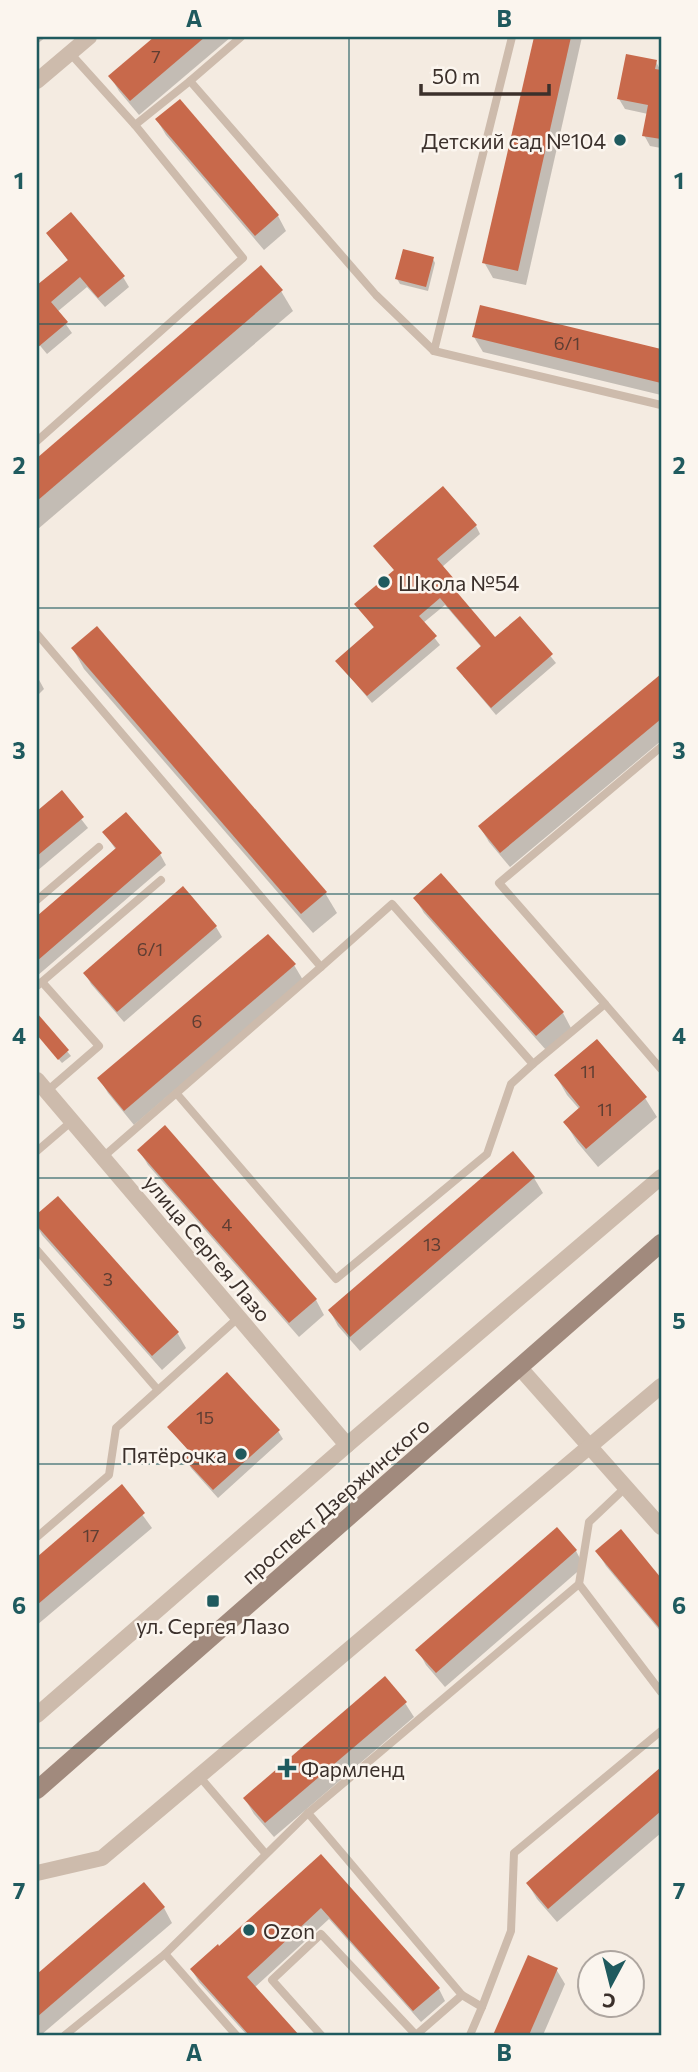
<svg xmlns="http://www.w3.org/2000/svg" width="698" height="2072" viewBox="0 0 698 2072" font-family="Commissioner,sans-serif">
<rect width="100%" height="100%" fill="#f4ebe1"/>
<g fill="#0003">
<polygon points="37,37 46,37 37,44"/>
<polygon points="157,37 231,37 139,115 119,91 110,76"/>
<polygon points="535,37 582,37 526,285 493,278 484,262"/>
<polygon points="656,62 661,71 658,91 661,92 661,148 650,146 644,135 648,114 625,109 619,99"/>
<polygon points="179,101 278,216 286,231 264,250 166,135 157,120"/>
<polygon points="48,233 123,277 129,287 105,307 87,287 57,312 72,333 47,354 37,342 37,289 69,262"/>
<polygon points="433,259 435,263 428,291 400,284 397,279"/>
<polygon points="261,267 281,291 293,311 38,529 37,460"/>
<polygon points="481,308 661,351 661,395 483,352 474,337"/>
<polygon points="476,526 480,534 442,567 458,589 454,592 495,639 520,618 556,663 496,715 463,676 482,648 445,605 423,623 440,645 372,703 337,661 375,629 356,604 395,571 376,547"/>
<polygon points="73,649 325,893 337,913 313,933 84,669"/>
<polygon points="37,676 44,689 37,696"/>
<polygon points="661,676 661,741 510,867 489,842 480,827"/>
<polygon points="61,793 88,828 37,871 37,813"/>
<polygon points="104,832 160,854 166,865 37,976 37,919 116,850"/>
<polygon points="415,898 563,1013 571,1028 546,1050 424,913"/>
<polygon points="216,927 222,937 124,1022 91,984 85,973"/>
<polygon points="294,965 303,980 134,1125 108,1093 99,1078"/>
<polygon points="37,1015 71,1056 62,1063 37,1034"/>
<polygon points="556,1076 645,1098 657,1117 598,1167 577,1142 565,1122 580,1110 567,1095"/>
<polygon points="139,1150 316,1300 324,1315 299,1337 148,1165"/>
<polygon points="534,1178 543,1193 360,1351 338,1326 330,1311"/>
<polygon points="57,1198 178,1334 186,1348 162,1370 42,1235 37,1226 37,1216"/>
<polygon points="169,1427 278,1431 283,1439 218,1498 191,1468 186,1459 192,1455"/>
<polygon points="122,1487 152,1528 37,1625 37,1560"/>
<polygon points="556,1529 576,1551 584,1566 445,1687 426,1665 418,1650"/>
<polygon points="620,1532 661,1581 661,1632 606,1566 597,1551"/>
<polygon points="405,1703 414,1717 274,1837 254,1814 245,1799"/>
<polygon points="661,1769 661,1833 557,1922 537,1899 528,1884"/>
<polygon points="321,1857 439,1989 445,2001 421,2022 329,1919 254,1988 296,2035 247,2035 199,1982 192,1970 219,1949"/>
<polygon points="144,1885 164,1908 172,1923 41,2035 37,2035 37,1977"/>
<polygon points="529,1957 556,1969 565,1984 543,2035 495,2035"/>
</g>
<g fill="#c8694b">
<polygon points="154,37 205,37 130,101 108,76"/>
<polygon points="534,37 571,37 518,271 482,263"/>
<polygon points="626,54 657,60 655,69 661,70 661,139 642,136 648,105 617,99"/>
<polygon points="180,99 279,215 255,236 155,119"/>
<polygon points="71,212 125,276 98,298 80,277 51,302 68,322 37,348 37,285 68,260 46,233"/>
<polygon points="403,249 434,257 426,287 395,279"/>
<polygon points="261,265 283,290 37,501 37,458"/>
<polygon points="480,305 661,349 661,383 472,337"/>
<polygon points="443,486 477,525 437,559 455,580 450,584 495,637 520,616 553,654 491,708 456,668 481,646 440,598 419,616 437,636 367,696 335,661 374,627 354,604 394,570 373,546"/>
<polygon points="97,626 327,892 301,914 71,648"/>
<polygon points="661,674 661,719 500,853 478,826"/>
<polygon points="62,790 84,817 37,856 37,811"/>
<polygon points="126,812 162,853 37,961 37,916 116,848 102,832"/>
<polygon points="441,873 564,1012 536,1036 413,898"/>
<polygon points="183,886 217,926 117,1012 83,973"/>
<polygon points="268,934 296,964 124,1111 97,1078"/>
<polygon points="37,1013 69,1050 58,1060 37,1035"/>
<polygon points="597,1039 647,1097 586,1149 563,1122 580,1107 554,1075"/>
<polygon points="165,1125 317,1299 289,1323 137,1150"/>
<polygon points="513,1151 535,1177 350,1337 328,1310"/>
<polygon points="58,1196 179,1332 152,1356 37,1226 37,1214"/>
<polygon points="227,1372 280,1430 213,1490 184,1459 191,1453 167,1427"/>
<polygon points="122,1484 145,1513 37,1605 37,1557"/>
<polygon points="557,1527 577,1550 436,1673 415,1650"/>
<polygon points="621,1529 661,1578 661,1630 595,1551"/>
<polygon points="385,1676 407,1702 265,1823 243,1798"/>
<polygon points="661,1767 661,1811 548,1909 526,1883"/>
<polygon points="321,1854 440,1988 413,2011 321,1908 247,1977 299,2035 249,2035 190,1969 218,1944 219,1946"/>
<polygon points="144,1882 165,1907 37,2017 37,1974"/>
<polygon points="528,1955 558,1968 529,2035 493,2035"/>
</g>
<g fill="none" stroke-linecap="round" stroke-linejoin="round">
<g stroke="#cdbbac" stroke-width="8">
<polyline points="241,37 190,81 376,295 434,351 661,405"/>
<polyline points="135,125 190,81"/>
<polyline points="434,351 512,37"/>
<polyline points="37,441 243,258 135,125 70,53"/>
<polyline points="37,634 321,967 103,1157"/>
<polyline points="37,900 99,847"/>
<polyline points="321,967 392,904 533,1064 605,1004 661,1069"/>
<polyline points="42,982 99,1046 47,1091"/>
<polyline points="37,986 161,880"/>
<polyline points="605,1004 499,883 661,747"/>
<polyline points="177,1094 336,1279 487,1154 511,1084 533,1064"/>
<polyline points="37,1151 72,1121"/>
<polyline points="37,1250 158,1390"/>
<polyline points="626,1487 589,1522 579,1584 661,1692"/>
<polyline points="37,1537 109,1475 116,1428 239,1317"/>
<polyline points="199,1776 265,1853"/>
<polyline points="165,1954 308,1813"/>
<polyline points="462,1995 308,1813 579,1584"/>
<polyline points="482,2007 511,1931 514,1853 661,1731"/>
<polyline points="65,2035 165,1954 236,2035"/>
<polyline points="321,2035 272,1980 321,1934 416,2035"/>
<polyline points="416,2035 462,1995 482,2007 470,2035"/>
</g>
<g stroke="#cdbbac" stroke-width="16">
<polyline points="37,81 89,37"/>
<polyline points="37,1080 347,1445"/>
<polyline points="520,1368 661,1527"/>
<polyline points="37,1715 347,1445 661,1177"/>
<polyline points="37,1873 102,1858 661,1386"/>
</g>
<polyline stroke="#a18a7d" stroke-width="18" points="37,1790 661,1243"/>
</g>
<path fill="none" stroke="#1f5a5e" stroke-width="2" stroke-opacity="0.55" d="M349,37v1998M37,324h624M37,608h624M37,894h624M37,1178h624M37,1464h624M37,1748h624"/>
<g fill="#1f5a5e" stroke="#fbf5ee" stroke-width="2.5">
<circle cx="620" cy="140" r="7"/>
<circle cx="384" cy="582" r="7"/>
<circle cx="241" cy="1454" r="7"/>
<rect x="206" y="1594" width="14" height="14" rx="3.5"/>
<path d="M283.5 1757.5h7v7h7v7h-7v7h-7v-7h-7v-7h7z"/>
<circle cx="249" cy="1930" r="7"/>
</g>
<g text-anchor="middle" dominant-baseline="central" stroke-width="5" stroke-linejoin="round" paint-order="stroke">
<g font-size="18" fill="#5e3e33">
<text x="156" y="56">7</text>
<text x="567" y="343">6/1</text>
<text x="150" y="949">6/1</text>
<text x="197" y="1021">6</text>
<text x="588" y="1071">11</text>
<text x="605" y="1109">11</text>
<text x="227" y="1224">4</text>
<text x="432" y="1244">13</text>
<text x="108" y="1279">3</text>
<text x="205" y="1417">15</text>
<text x="91" y="1535">17</text>
</g>
<g font-size="21" fill="#3b302b" stroke="#fbf5ee" text-anchor="start">
<text x="606" y="140" text-anchor="end">Детский сад №104</text>
<text x="398" y="582">Школа №54</text>
<text x="227" y="1454" text-anchor="end">Пятёрочка</text>
<text x="213" y="1625" text-anchor="middle">ул. Сергея Лазо</text>
<text x="301" y="1768">Фармленд</text>
<text x="263" y="1930">Ozon</text>
</g>
<g font-size="21" fill="#3b302b" stroke="#fbf5ee">
<text transform="translate(208 1248) rotate(50)">улица Сергея Лазо</text>
<text transform="translate(335 1500) rotate(-41)">проспект Дзержинского</text>
</g>
</g>
<rect width="698" height="2072" fill="none" stroke="#fbf5ee" stroke-width="77"/>
<g transform="translate(611 1984) rotate(187)"><circle r="33" fill="#fbf5ee" stroke="#aea6a0" stroke-width="2"/>
<path d="M0-5L12 26L0 18L-12 26Z" fill="#1f5a5e"/>
<text y="-10" font-size="19" font-weight="bold" text-anchor="middle" fill="#3b302b">С</text>
</g>
<path d="M421 84v10h128v-10" fill="none" stroke="#3b302b" stroke-width="3.5"/>
<text x="432" y="84" font-size="21" fill="#3b302b" stroke="#fbf5ee" stroke-width="5" paint-order="stroke">50 m</text>
<rect x="38" y="38" width="622" height="1996" fill="none" stroke="#1f5a5e" stroke-width="2.5"/>
<g font-size="23" text-anchor="middle" font-weight="bold" fill="#1f5a5e">
<text x="194" y="27">A</text>
<text x="504" y="27">B</text>
<text x="19" y="189">1</text>
<text x="679" y="189">1</text>
<text x="19" y="474">2</text>
<text x="679" y="474">2</text>
<text x="19" y="759">3</text>
<text x="679" y="759">3</text>
<text x="19" y="1044">4</text>
<text x="679" y="1044">4</text>
<text x="19" y="1329">5</text>
<text x="679" y="1329">5</text>
<text x="19" y="1614">6</text>
<text x="679" y="1614">6</text>
<text x="19" y="1899">7</text>
<text x="679" y="1899">7</text>
<text x="194" y="2061">A</text>
<text x="504" y="2061">B</text>
</g>
</svg>
